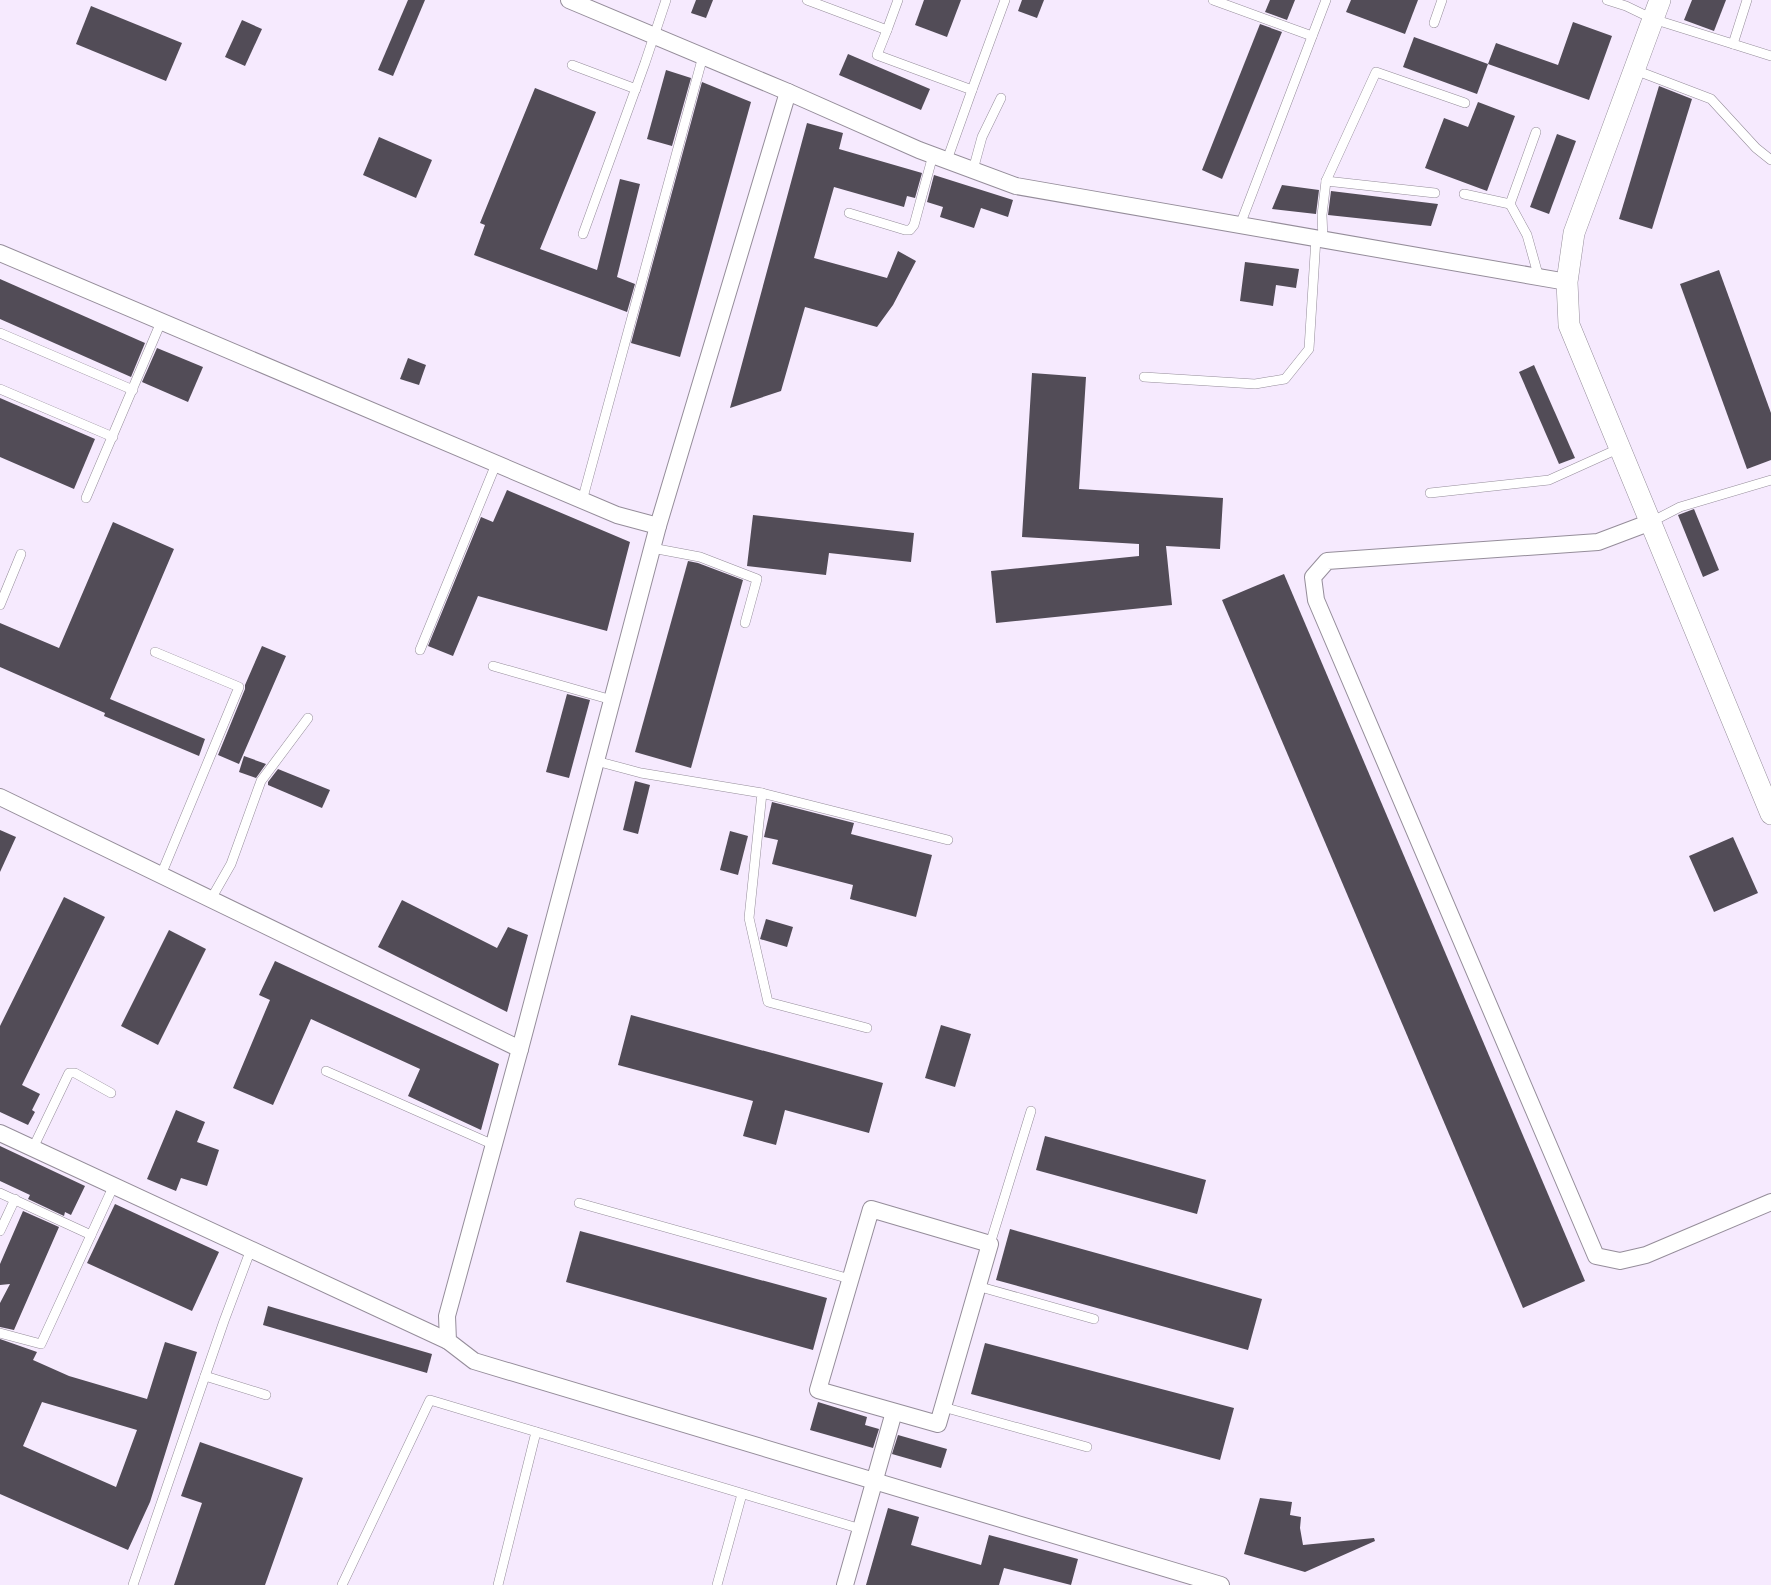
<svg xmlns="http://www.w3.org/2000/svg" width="1771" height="1585" viewBox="0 0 1771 1585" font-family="Mulish,sans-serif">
<rect width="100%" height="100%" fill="#faf4ff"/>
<rect fill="#f6eafe" x="0" y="0" width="1771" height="1585"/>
<g fill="#524c57" fill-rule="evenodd">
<polygon points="408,0 425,0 393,76 378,70"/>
<polygon points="696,0 713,0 706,18 691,13"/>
<polygon points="924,0 961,0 947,37 915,25"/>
<polygon points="1022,0 1044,0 1037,18 1018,11"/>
<polygon points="1270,0 1295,0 1287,20 1265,12"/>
<polygon points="1351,0 1418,0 1405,34 1346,12"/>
<polygon points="1692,0 1726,0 1714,31 1684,20"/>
<polygon points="91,6 182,43 166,81 76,44"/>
<polygon points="242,20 262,29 245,66 225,57"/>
<polygon points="1573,22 1612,36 1589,100 1488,64 1496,43 1558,65"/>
<polygon points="1260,24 1282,32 1222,179 1202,170"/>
<polygon points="1414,37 1488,64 1477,94 1403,67"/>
<polygon points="848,54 930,89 921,110 839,75"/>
<polygon points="666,70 691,78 672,146 647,139"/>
<polygon points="702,82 751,102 680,357 631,343"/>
<polygon points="1659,86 1692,99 1652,229 1619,219"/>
<polygon points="535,88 596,112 540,249 597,270 620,179 640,184 617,277 635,284 627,312 474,255 485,225 480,223"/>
<polygon points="1478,102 1515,116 1487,191 1425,168 1444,118 1468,127"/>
<polygon points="807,123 843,133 839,149 922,173 915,198 907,196 904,207 834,187 814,258 887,278 898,251 916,261 893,305 877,327 805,307 781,391 730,408"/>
<polygon points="1557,134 1576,141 1549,214 1530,207"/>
<polygon points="379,137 432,160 416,198 363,175"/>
<polygon points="934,175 1013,200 1008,217 981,208 974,228 940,217 943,207 927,202"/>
<polygon points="1282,185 1319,190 1316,214 1272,209"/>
<polygon points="1331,191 1438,204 1431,226 1328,215"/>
<polygon points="1245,262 1299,269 1296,288 1276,285 1273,306 1240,301"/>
<polygon points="1719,270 1771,413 1771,460 1747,469 1680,284"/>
<polygon points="0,279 145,343 131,377 0,319"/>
<polygon points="157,348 203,367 188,402 142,382"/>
<polygon points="408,358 426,365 419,385 400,379"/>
<polygon points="1534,365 1575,458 1559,464 1519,372"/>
<polygon points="1032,373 1086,377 1079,489 1223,498 1220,549 1166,546 1172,605 996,623 991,571 1139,556 1139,544 1022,537"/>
<polygon points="0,398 95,439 74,489 0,457"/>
<polygon points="507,490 630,542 607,631 478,596 453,656 428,646 481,517 493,522"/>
<polygon points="1694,509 1719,570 1703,577 1678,515"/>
<polygon points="753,515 914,533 911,562 829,553 826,575 747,566"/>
<polygon points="113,522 174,549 110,699 205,739 199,756 104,716 105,713 0,667 0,623 59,648"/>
<polygon points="688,561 698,563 743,580 691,768 635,752"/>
<polygon points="1284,574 1585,1281 1523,1308 1222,600"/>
<polygon points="262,646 286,656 239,764 218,755 245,689 245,685"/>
<polygon points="567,694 590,700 569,778 546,772"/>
<polygon points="244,756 266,764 256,778 239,772"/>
<polygon points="278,769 330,790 322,808 268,785 268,782"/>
<polygon points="635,781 650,785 638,834 623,830"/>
<polygon points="772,802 854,823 851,834 932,855 916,917 850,899 853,885 772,864 778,840 764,837"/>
<polygon points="0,830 16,837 0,872"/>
<polygon points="730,831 748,836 738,875 720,870"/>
<polygon points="1733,837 1758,893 1714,912 1689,856"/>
<polygon points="64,897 105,917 22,1085 40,1094 32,1110 35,1112 28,1125 0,1112 0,1026"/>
<polygon points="402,900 497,948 508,927 528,935 507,1012 378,947"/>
<polygon points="766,919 793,927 787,947 760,939"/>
<polygon points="169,930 206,949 158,1045 121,1026"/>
<polygon points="275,961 499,1064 481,1130 408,1096 420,1069 311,1019 273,1105 233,1088 270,1000 259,995"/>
<polygon points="631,1015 883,1083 869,1133 785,1110 776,1145 743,1136 753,1101 618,1065"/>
<polygon points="941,1025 971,1034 955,1087 925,1078"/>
<polygon points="176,1110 205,1122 197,1142 219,1150 207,1186 181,1178 176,1191 147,1179"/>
<polygon points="1045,1136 1206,1180 1197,1214 1036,1170"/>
<polygon points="0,1146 85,1186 71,1215 65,1212 64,1216 28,1199 30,1195 0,1181"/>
<polygon points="115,1204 219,1252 192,1311 87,1263"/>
<polygon points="23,1211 59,1227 14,1330 0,1327 0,1303 10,1284 0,1285 0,1264"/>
<polygon points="1010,1229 1262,1299 1248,1350 996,1280"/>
<polygon points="580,1231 827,1298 813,1350 566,1282"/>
<polygon points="268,1306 432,1354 427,1373 263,1325"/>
<path d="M0,1339l37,13 -4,8 36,16 78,23 18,-57 32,10 -47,150 -22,48 -128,-56zM42,1402l95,28 -21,57 -93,-41z"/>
<polygon points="985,1343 1234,1408 1220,1460 971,1394"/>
<polygon points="818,1402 867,1417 865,1425 879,1429 873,1448 810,1430"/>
<polygon points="898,1435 947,1449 941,1468 892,1454"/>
<polygon points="200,1442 303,1478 265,1585 174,1585 202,1503 181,1496"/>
<polygon points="1260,1498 1292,1502 1290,1515 1301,1517 1300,1528 1303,1545 1374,1538 1375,1541 1305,1572 1244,1554"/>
<polygon points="888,1508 919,1517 911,1545 981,1565 989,1535 1078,1559 1071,1585 1004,1568 999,1585 866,1585"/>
</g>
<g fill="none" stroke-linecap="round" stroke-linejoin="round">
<g stroke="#958d9a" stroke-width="10">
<g id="service">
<polyline points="807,0 887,30 877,55 972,90 947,160"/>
<polyline points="1213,0 1312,36"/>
<polyline points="1607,0 1626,6 1653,19 1733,44 1747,0"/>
<polyline points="1434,23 1442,0"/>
<polyline points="887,30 898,0"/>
<polyline points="1733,44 1771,56"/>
<polyline points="572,65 636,89"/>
<polyline points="1635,70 1711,99 1756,148 1771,160"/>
<polyline points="972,90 1005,0"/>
<polyline points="1536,132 1510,204 1527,235 1539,278"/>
<polyline points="973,170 982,137 1001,98"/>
<polyline points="1326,181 1435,193"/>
<polyline points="1464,194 1510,204"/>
<polyline points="849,213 905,230 910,230 914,225 933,155"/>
<polyline points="1240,225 1326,0"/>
<polyline points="583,234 645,63 666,0"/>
<polyline points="1323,240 1322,215 1326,181 1376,72 1465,103"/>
<polyline points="0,333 133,390"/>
<polyline points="1144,377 1255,384 1285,379 1309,349 1316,238"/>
<polyline points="0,389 113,437"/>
<polyline points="1430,493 1549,480 1620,448"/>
<polyline points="86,498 161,322"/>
<polyline points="582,501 703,56"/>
<polyline points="1651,522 1680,507 1771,480"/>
<polyline points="652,548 700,557 757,579 745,623"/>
<polyline points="0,605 21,554"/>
<polyline points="420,650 496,464"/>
<polyline points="155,652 239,687 161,875"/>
<polyline points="493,666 612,700"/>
<polyline points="596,761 641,773 762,793 749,918 768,1002 867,1028"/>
<polyline points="762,793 948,840"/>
<polyline points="211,899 231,864 261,781 308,718"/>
<polyline points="326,1071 494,1145"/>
<polyline points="33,1148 69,1073 75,1073 111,1093"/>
<polyline points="0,1193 91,1235"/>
<polyline points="579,1203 850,1279"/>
<polyline points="0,1231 15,1199"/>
<polyline points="990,1244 1031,1111"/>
<polyline points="977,1286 1094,1319"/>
<polyline points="0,1333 41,1344 114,1185"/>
<polyline points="205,1376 266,1395"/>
<polyline points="943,1407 1087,1447"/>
<polyline points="133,1585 224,1321 251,1249"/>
<polyline points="342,1585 430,1400 861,1529"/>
<polyline points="498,1585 536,1432"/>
<polyline points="717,1585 742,1494"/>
</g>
</g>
<g stroke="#958d9a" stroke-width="18">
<g id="minor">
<polyline points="569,0 788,92 919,150 1016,186 1567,282"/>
<polyline points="788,92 658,526 520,1049 447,1316 448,1341 474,1361 1221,1585"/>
<polyline points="0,253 617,515 658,526"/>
<polyline points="1651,522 1598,542 1327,561 1313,577 1316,600 1596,1256 1620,1261 1646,1255 1771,1202"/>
<polyline points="0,797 520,1049"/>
<polyline points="0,1133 448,1341"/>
<polygon points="871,1209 990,1244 938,1424 818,1390"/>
<polyline points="845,1585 894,1412"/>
</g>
</g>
<g stroke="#958d9a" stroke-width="22">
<polyline id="tertiary" points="1660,0 1574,233 1567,282 1569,325 1771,814"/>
</g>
<use href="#service" stroke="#fff" stroke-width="9"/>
<use href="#minor" stroke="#fff" stroke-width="16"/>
<use href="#tertiary" stroke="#fff" stroke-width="21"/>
</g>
</svg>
